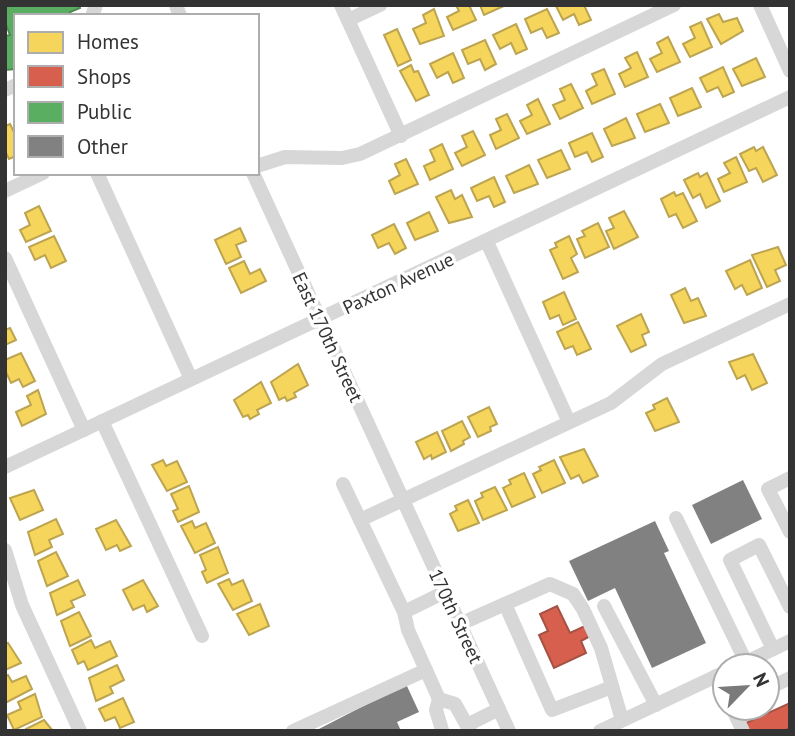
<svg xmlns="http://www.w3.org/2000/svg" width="795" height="736" viewBox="0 0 795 736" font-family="'PT Sans',sans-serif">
<rect width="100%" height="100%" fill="#fff"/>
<g fill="#f6d55c" stroke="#bca450" stroke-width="2">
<polygon points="456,5 469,5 476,20 453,30 447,17 459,11"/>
<polygon points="480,5 506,5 484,15"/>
<polygon points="584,5 591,20 579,25 574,14 563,20 556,6"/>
<polygon points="434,9 444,36 420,44 413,29 426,23 423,15"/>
<polygon points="547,9 559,33 547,38 542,28 531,33 525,19"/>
<polygon points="719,14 723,22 737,18 743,31 721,44 707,19"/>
<polygon points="701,22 712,47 690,57 683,44 695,38 690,27"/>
<polygon points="516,24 527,49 516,54 511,43 500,49 493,35"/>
<polygon points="397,29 411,60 398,66 384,35"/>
<polygon points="668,37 680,62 657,72 650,59 662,53 657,43"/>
<polygon points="485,40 496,64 485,70 480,59 468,64 462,50"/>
<polygon points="637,52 648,77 625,87 619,74 631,68 625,58"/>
<polygon points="453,53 464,78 453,83 448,72 437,78 430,64"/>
<polygon points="756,58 765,77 742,86 733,69"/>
<polygon points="411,65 414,72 418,71 429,95 416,101 400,71"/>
<polygon points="723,67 734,92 723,97 718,87 707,92 700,78"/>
<polygon points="604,69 615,94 592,104 586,91 597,85 592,74"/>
<polygon points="571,84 583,108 560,119 553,105 565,100 560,89"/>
<polygon points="692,88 701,107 678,116 670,98"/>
<polygon points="538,99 550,124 527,134 520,121 532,115 527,105"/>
<polygon points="660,104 669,123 645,132 637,114"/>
<polygon points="507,114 519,138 496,149 490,135 501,130 496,119"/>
<polygon points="626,118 635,138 612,146 604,129"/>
<polygon points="10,124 16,136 16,156 9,159 5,151 5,126"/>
<polygon points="473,131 485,155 462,166 455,153 467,147 462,136"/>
<polygon points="592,133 603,157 592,162 587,152 575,157 569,143"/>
<polygon points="442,144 453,169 430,180 424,166 435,161 430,150"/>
<polygon points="754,147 756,151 763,147 777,175 763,182 756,168 749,171 740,154"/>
<polygon points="561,150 570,169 547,178 538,160"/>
<polygon points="736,157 747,182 724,192 718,179 730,173 724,163"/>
<polygon points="406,159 418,184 395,194 389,181 400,175 395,164"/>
<polygon points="529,165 538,184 514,193 506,176"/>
<polygon points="698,173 700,177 707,173 720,201 706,208 700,194 693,198 684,180"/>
<polygon points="494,177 505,202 494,207 489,196 477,201 471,188"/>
<polygon points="451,190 455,199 462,195 472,217 449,223 436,197"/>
<polygon points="674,192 676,196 683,193 697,221 683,228 676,214 669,217 661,199"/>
<polygon points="39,206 51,231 26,242 20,230 30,225 25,213"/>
<polygon points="624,211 638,237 614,249 606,231 614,228 609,218"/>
<polygon points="429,212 438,231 415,240 407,223"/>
<polygon points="598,223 609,247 585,258 577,239 585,236 582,231"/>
<polygon points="394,224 406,248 395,254 389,243 378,248 372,235"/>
<polygon points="240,228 246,241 236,245 241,257 226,264 215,240"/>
<polygon points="54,236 66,261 51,268 45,255 35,260 29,247"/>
<polygon points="569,236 577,254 571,258 578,272 563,279 550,250 557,247 555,243"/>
<polygon points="778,247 786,265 775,270 780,281 767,287 752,255"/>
<polygon points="750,260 762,288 747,295 742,285 735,289 726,271"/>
<polygon points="244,261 250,274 260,269 266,281 241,293 229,268"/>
<polygon points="685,288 691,301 698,298 706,316 684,323 671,295"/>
<polygon points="564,292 576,319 563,325 559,315 550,319 543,302"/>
<polygon points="641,314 649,332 642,335 646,345 631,352 617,326"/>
<polygon points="578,322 591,349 577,355 573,346 565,349 557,332"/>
<polygon points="10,328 16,340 5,345 5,330"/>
<polygon points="21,353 35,381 23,387 19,379 11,383 5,370 5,360"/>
<polygon points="753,354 767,383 752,390 745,375 737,379 729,362"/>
<polygon points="298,364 308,385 294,393 296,397 287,401 285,397 279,400 271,382"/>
<polygon points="261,382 271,403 257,410 259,414 250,419 248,415 243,417 234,400"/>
<polygon points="38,390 46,414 22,426 16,412 31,405 27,396"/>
<polygon points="667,398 679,422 655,431 646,413 655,409 653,405"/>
<polygon points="489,407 497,424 490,427 491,431 478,437 468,417"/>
<polygon points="462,421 470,437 463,441 464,444 451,451 442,431"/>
<polygon points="437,432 446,452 432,459 431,455 424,459 416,442"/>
<polygon points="584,449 598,476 583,483 579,475 571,479 560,457"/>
<polygon points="163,460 166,466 177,461 187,482 167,491 152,465"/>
<polygon points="554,460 565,483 542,493 533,474 541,470 539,467"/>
<polygon points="524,473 535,497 512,507 503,488 511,484 509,480"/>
<polygon points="189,486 199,512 178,522 173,511 178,509 171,494"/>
<polygon points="495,487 507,510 483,520 475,501 483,497 481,493"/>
<polygon points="34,490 43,510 20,520 10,498"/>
<polygon points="468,500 479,523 458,531 450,514 457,510 455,506"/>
<polygon points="56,519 63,534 49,540 52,547 35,555 28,532"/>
<polygon points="116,520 131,546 120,551 117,545 106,550 96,529"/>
<polygon points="192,521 195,528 206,523 215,543 195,553 181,526"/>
<polygon points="218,547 228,573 207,583 202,572 206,570 200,555"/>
<polygon points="56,552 68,576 47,586 38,561"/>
<polygon points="229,579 232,585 243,580 252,601 233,610 218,584"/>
<polygon points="78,580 85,595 71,601 74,607 57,615 50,593"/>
<polygon points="143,580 158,606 147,612 144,605 133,610 123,590"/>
<polygon points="260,604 269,626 249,635 237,614"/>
<polygon points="79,612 91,636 70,646 61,621"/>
<polygon points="91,640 95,648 110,641 117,656 88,670 84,661 78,664 72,650"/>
<polygon points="8,643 21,663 5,670 5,644"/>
<polygon points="117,665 124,680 110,687 113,693 96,701 89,678"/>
<polygon points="8,675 12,682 26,676 32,689 5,703 5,676"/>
<polygon points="35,694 42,717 14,730 7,715 21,709 18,702"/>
<polygon points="123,698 134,722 120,728 115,717 105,721 99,709"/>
<polygon points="44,720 53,731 27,731 26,729"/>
</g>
<g fill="#d6604d" stroke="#a55245" stroke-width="2">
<polygon points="557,606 570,633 587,625 592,635 581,641 586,653 554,668 539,635 548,631 540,614"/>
<polygon points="790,703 790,728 783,731 749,731 746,723"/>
</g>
<polygon fill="#5aae61" stroke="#4e8953" stroke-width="2" points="5,5 79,5 80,8 70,12 71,16 16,16 16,69 5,70 5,36 10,35 5,22"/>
<g fill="#818181">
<polygon points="743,480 762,519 711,544 692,505"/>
<polygon points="655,521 669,551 664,553 706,643 652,668 615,588 588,601 569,561"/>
<polygon points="406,684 419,712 397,722 401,731 315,731"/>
</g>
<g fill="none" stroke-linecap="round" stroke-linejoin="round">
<g stroke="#d7d7d7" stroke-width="14">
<polyline points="176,5 180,16"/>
<polyline points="341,5 401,136"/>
<polyline points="760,5 790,71"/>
<polyline points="92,16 96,5"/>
<polyline points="348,20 380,5"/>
<polyline points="5,90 16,85"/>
<polyline points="257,166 285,157 342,158 360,154 674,5"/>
<polyline points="97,173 191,379"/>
<polyline points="253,173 509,731"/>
<polyline points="5,191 43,173"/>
<polyline points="487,242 569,422"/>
<polyline points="5,258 84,430"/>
<polyline points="102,421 202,636"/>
<polyline points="5,467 790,97"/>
<polyline points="790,478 768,489 790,532"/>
<polyline points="343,484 404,612 408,630 439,699 455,704 470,731"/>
<polyline points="676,518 746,662"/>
<polyline points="360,520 611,403 662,364 790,304"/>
<polyline points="5,550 22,605 80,731"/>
<polyline points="505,604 552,710 612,687"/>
<polyline points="604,606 656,705"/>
<polyline points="404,612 445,592"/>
<polyline points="460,624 550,584 573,594 583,609 601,648 622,720"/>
<polyline points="773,649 730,560 759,545 790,607"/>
<polyline points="738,666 790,641"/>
<polyline points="716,676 725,695"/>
<polyline points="767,689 790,678"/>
<polyline points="439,699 436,710 442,730"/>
<polyline points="732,708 743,731"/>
<polyline points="469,724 499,709"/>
<polyline points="293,731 426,670"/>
<polyline points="600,731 725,672"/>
</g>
</g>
<g text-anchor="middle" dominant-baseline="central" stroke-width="7" stroke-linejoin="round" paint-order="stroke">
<g font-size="19" fill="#333" stroke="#fff">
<text transform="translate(398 283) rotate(-25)">Paxton Avenue</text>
<text transform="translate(328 337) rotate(65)">East 170th Street</text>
<text transform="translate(456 616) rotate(65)">170th Street</text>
</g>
</g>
<rect width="795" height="736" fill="none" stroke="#333333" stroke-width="14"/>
<rect x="14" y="14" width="245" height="161" fill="#ffffff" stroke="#adadad" stroke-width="2"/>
<rect x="28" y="32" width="35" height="21" fill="#f6d55c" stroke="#adadad" stroke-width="2"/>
<text x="77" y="49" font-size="21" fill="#333333">Homes</text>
<rect x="28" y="66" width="35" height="21" fill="#d6604d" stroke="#adadad" stroke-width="2"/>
<text x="77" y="84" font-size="21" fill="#333333">Shops</text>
<rect x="28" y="102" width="35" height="21" fill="#5aae61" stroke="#adadad" stroke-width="2"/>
<text x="77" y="119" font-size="21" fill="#333333">Public</text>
<rect x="28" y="136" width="35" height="21" fill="#818181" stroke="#adadad" stroke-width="2"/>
<text x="77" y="154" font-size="21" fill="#333333">Other</text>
<g transform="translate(746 687) rotate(65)"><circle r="33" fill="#ffffff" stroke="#adadad" stroke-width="2"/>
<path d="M0-5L12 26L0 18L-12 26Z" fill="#7a7a7a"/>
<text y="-10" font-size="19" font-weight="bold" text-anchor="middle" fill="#333333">N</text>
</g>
</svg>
